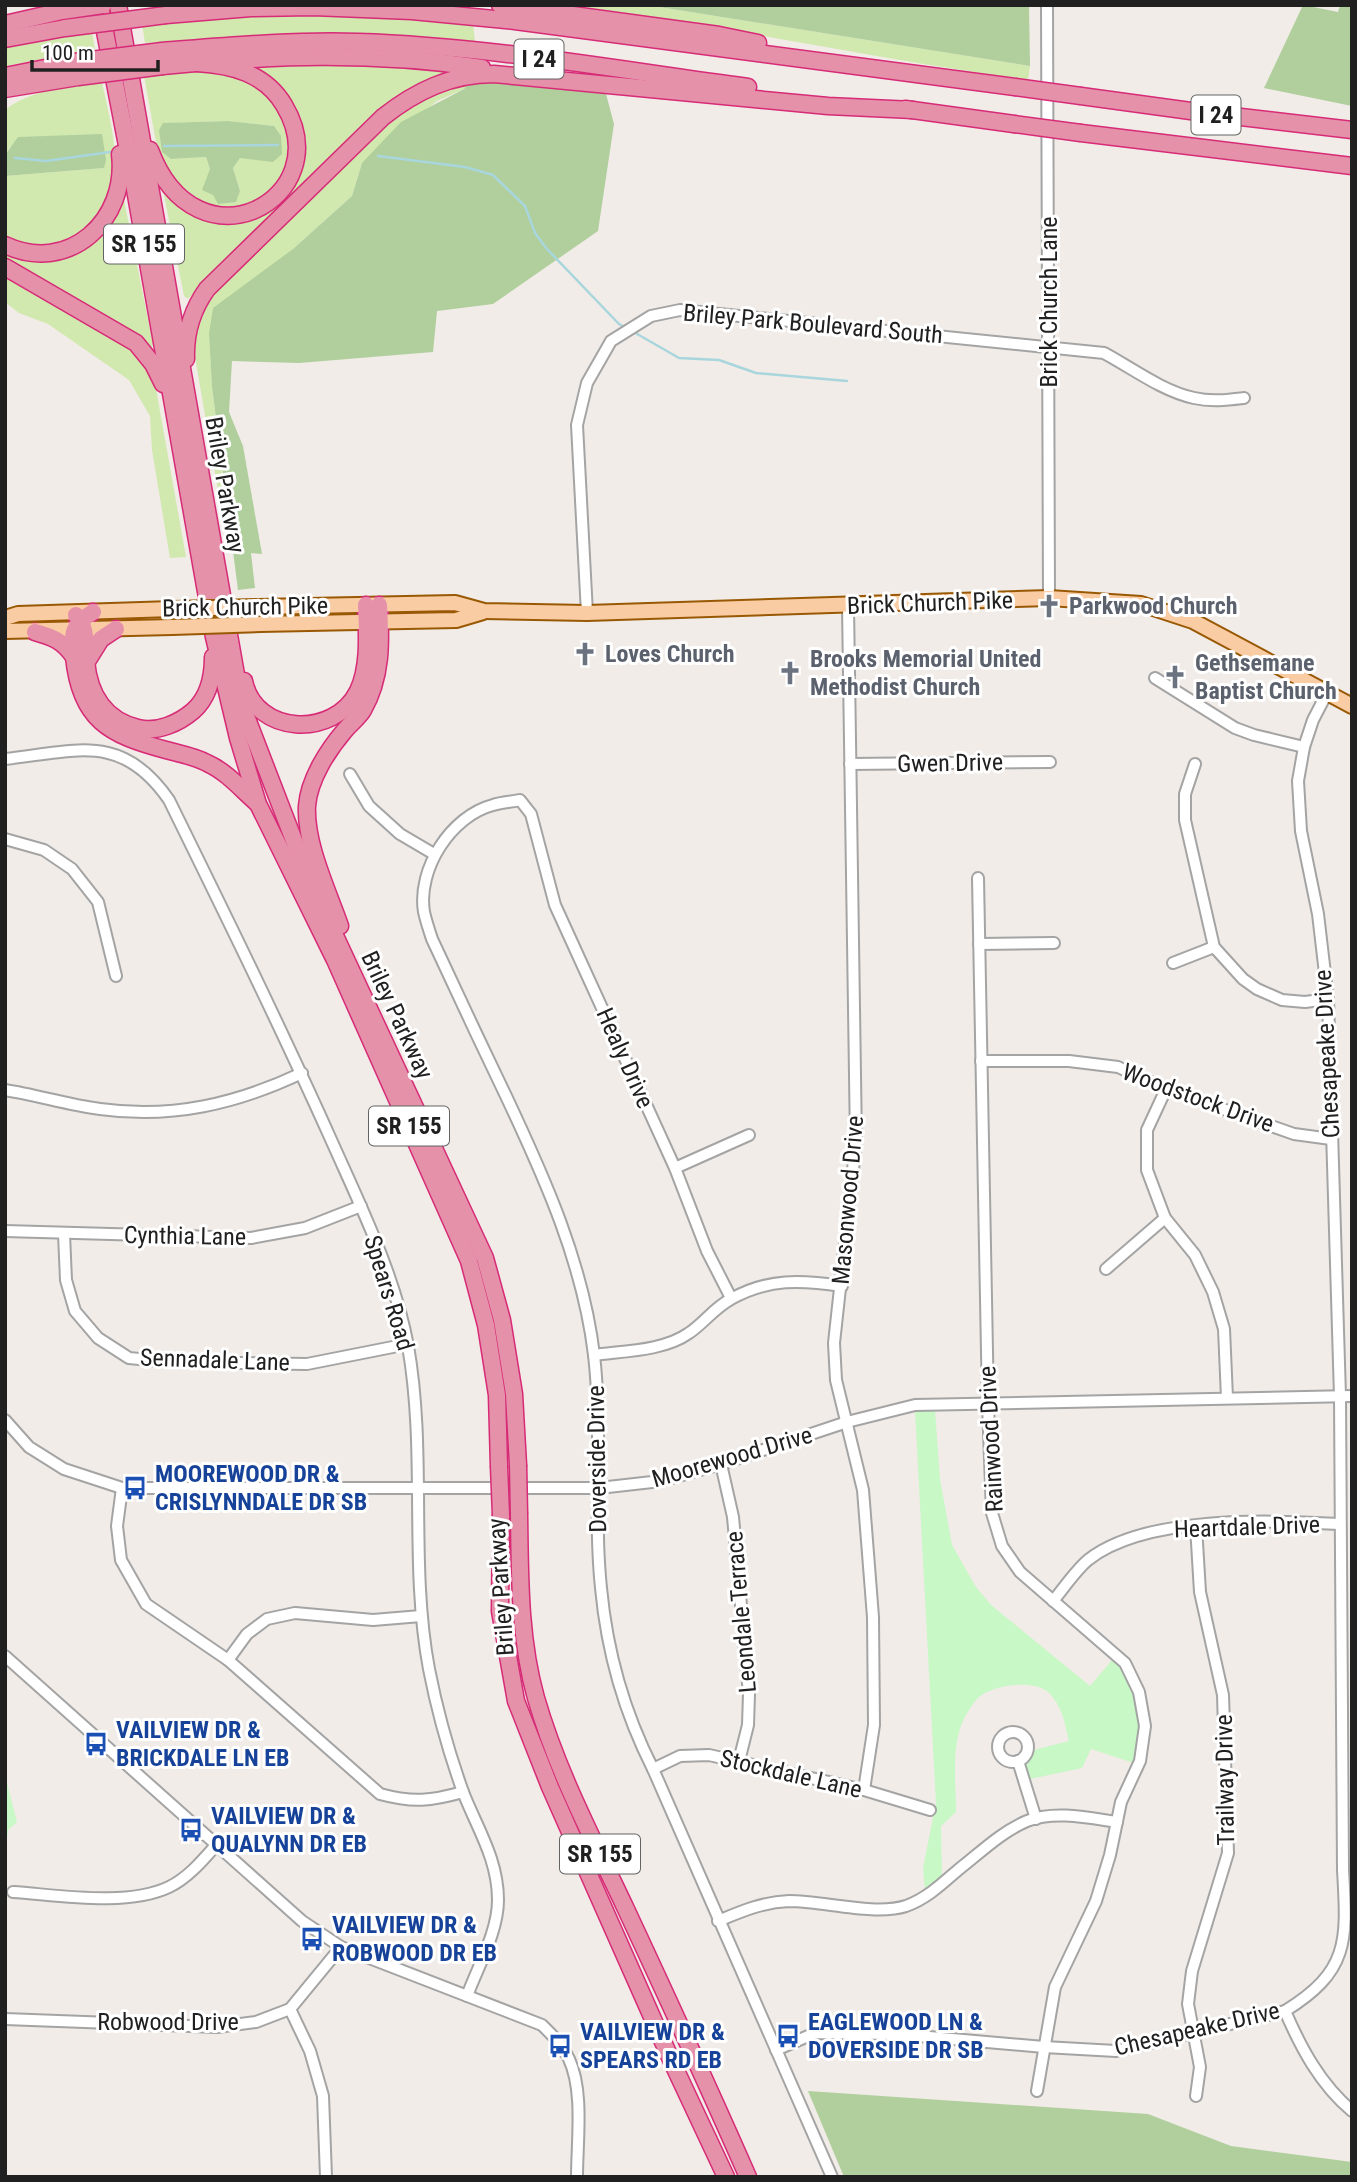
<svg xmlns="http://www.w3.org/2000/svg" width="1357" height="2182" viewBox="0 0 1357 2182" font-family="'Roboto Condensed',sans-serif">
<rect width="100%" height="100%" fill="#f1ece7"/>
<g fill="#d1e9af" fill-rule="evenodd">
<path d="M571,5h76l383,61 -2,14c-153,-21 -304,-54 -457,-75z"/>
<polygon points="312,14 473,22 475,43 376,34 294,33 145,43 142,24 230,16"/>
<polygon points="92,31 95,50 5,66 5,47 48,37"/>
<path d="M319,64l145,6 -25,8 -234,203 -17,18 -4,-3 -22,-111 7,9 84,23c49,-22 67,-75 33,-120 -4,-5 -8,-12 -14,-16 -5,-5 -12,-8 -18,-12v-3z"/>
<path d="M206,70l44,10 17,14 11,14 12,28 -4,34 -10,16 -15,13 -22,8 -18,1 -15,-3 -39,-30 -11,-33 -12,-66zM228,121l46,5 -34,32 -7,10 7,23 -30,-22 -4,-12 -35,2 -9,-8 1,-28z"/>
<path d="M102,82c11,53 34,124 -29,154 -23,11 -43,11 -67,1l-1,-61 99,-8 -94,-21 -5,8v-45c26,-21 65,-23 97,-28z"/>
<polygon points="469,82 464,89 437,101 362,163 352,196 293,249 209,334 212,387 232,547 228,548 195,357 194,340 200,317 211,298 235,272 388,122 419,99"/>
<polygon points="121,200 124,200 153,344 151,350 123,325 5,259 5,251 58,257"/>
<polygon points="5,272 130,342 153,372 186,557 170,558 152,450 150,416 129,380 48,324 19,313 5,302"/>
</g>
<g fill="#b0cf9d">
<polygon points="647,5 1029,5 1030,66"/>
<polygon points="1303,5 1338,12 1340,5 1352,5 1352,106 1264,88"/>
<polygon points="469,82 502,82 605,90 614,124 598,231 493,304 437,311 433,352 299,363 232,361 229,412 243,446 262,554 251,553 255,588 238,590 212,387 209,334 213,308 293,249 352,196 362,163 401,122 464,89"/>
<polygon points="228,121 274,126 281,136 282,154 273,162 240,158 233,168 240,191 236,202 218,204 213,195 202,190 210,169 206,157 171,159 162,152 159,130 163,123"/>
<polygon points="102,134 106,160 104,168 5,176 5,155 18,137"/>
<polygon points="808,2091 1148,2114 1231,2146 1352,2162 1352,2177 844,2177"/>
</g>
<g fill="#c7f8c6">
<path d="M935,1410l5,69 12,66 24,42 15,18 99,81 23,-27c8,6 11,14 16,23 14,27 12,52 5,81l-43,-14 -9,19 -52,11 -4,-13 8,-16 35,-9c-4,-17 -7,-36 -21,-49 -15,-13 -56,-7 -70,6 -5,5 -12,16 -15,23 -12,26 -7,62 -7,91l-15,14 1,53 -17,12 -2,-23 13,-65 -21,-392z"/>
<polygon points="5,1775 17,1822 8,1830 5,1856"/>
</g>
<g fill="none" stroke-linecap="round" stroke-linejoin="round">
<g stroke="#a9d6dd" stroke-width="2.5">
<polyline points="164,146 278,145"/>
<polyline points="378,156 465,167 493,175 525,206 535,233 547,249 619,324 626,328"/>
<polyline points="15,158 46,161 110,152"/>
<polyline points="632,331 679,358 719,360 756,373 847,381"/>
</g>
<g stroke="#a4a4a4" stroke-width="14">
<g id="minor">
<polyline points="1047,5 1049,598"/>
<polyline points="848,606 856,1142 834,1343 836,1380 863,1490 873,1617 874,1725 864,1790"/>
<path d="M587,613l-10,-188 10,-42 24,-42 40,-25 29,-6 424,43c28,15 58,38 90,45 17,4 33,2 50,0"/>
<polyline points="1155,678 1235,728 1254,735 1304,747"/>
<path d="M5,759c72,-8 117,-27 164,41 56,114 112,228 164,344 29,65 62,132 75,202 19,107 1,217 21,323 8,41 20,84 34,123 14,36 35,67 35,108 0,32 -20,66 -31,96"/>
<polyline points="850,764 1050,762"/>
<polyline points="1195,764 1185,794 1185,820 1214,947 1243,979 1257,989 1282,1000 1305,1002 1328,999"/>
<polyline points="350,774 369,806 400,834 434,854"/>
<polyline points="5,839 44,850 72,869 98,902 116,976"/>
<polyline points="978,878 988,1404 992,1513 1002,1546 1020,1572 1125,1663 1139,1692 1145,1726 1140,1761 1121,1802 1110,1855 1096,1901 1055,1987 1037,2091"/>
<polyline points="979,944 1054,943"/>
<polyline points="1173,963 1214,947"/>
<polyline points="981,1061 1069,1061 1118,1067 1166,1089 1294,1134 1331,1139"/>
<polyline points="1166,1089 1147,1130 1147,1170 1165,1218 1195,1255 1213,1292 1224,1329 1227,1398"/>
<path d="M5,1090c32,5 63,15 95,19 72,10 136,-5 202,-36"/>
<polyline points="675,1168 749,1135"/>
<polyline points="5,1231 251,1238 305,1228 361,1206"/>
<polyline points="64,1234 66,1280 75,1311 98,1338 129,1358 170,1362 307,1364 408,1344"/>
<polyline points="1106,1269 1165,1218"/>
<path d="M731,1298l-24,-47 -32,-83 -120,-263 -24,-91 -11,-14c-9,2 -18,2 -27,5 -42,11 -76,64 -69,107 2,9 5,18 8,27 24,52 49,105 74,157 39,83 77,167 88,259 9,78 -1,156 7,233 6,64 23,124 52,181l179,408"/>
<path d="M594,1355c29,-4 70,-4 95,-22 15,-10 25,-25 42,-34 37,-21 71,-19 111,-13"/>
<polyline points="5,1420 29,1447 64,1469 122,1488 599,1488 661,1481 721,1464 847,1422 915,1405 1352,1396"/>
<polyline points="721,1464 733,1517 749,1694 748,1725 739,1761"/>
<path d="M122,1488l-5,38 4,34 25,44 82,56 152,134c33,9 51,7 83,-2"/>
<polyline points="1196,1526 1200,1592 1223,1695 1228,1853 1192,1971 1188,2004 1200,2067 1196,2096"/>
<path d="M1053,1601c11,-13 22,-30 35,-41 57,-45 182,-40 252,-36"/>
<path d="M5,1656l297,265 39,26 201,78c10,10 21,20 27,34 15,32 8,82 8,118"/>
<polyline points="228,1660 247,1634 267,1619 295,1613 373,1620 421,1616"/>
<circle cx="1013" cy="1747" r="15"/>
<polyline points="1018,1761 1036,1819"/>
<polyline points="653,1769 680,1756 709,1755 864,1790 930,1810"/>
<path d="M13,1892c45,3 114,15 156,-5 19,-9 34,-27 48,-43"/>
<path d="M718,1921c24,-10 45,-19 71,-20 34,0 86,15 117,5 20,-7 36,-22 52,-36 22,-17 43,-38 69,-49 27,-11 63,-3 90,1"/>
<polyline points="290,2009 310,2051 323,2096 326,2177"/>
<path d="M1285,2011c16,37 35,73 67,100"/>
<polyline points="5,2019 217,2027 256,2022 290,2009 341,1947"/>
<path d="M776,2050l39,-17 80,1 149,13 72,4 169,-40c65,-40 62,-71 58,-141l-3,-474 -12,-397 -10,-85 -17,-83 -3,-50 6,-34 9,-27 14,-27"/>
</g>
</g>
<g stroke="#995904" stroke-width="18">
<g id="major">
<polyline points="259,607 455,603 484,611 587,613 1049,598 1141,604 1193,621 1352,706"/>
<polyline points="5,618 18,614 172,609"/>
<polyline points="260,624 456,620 483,612"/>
<polyline points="5,631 172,627"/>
</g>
</g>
<g stroke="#d72b77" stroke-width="19">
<g id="highway">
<polyline points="118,5 217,567 238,686 246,716 310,882 485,1258 502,1320 514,1394 518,1465"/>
<polyline points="500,5 719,35 758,43"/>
<polyline points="101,11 130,161 214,637 238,738 258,804 335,960 469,1261 486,1325 497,1395 499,1466"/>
<polyline points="166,15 251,8 313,7 412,11 515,21 1015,87"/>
<polyline points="5,24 62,11"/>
<polyline points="5,39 65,28"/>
<path d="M162,51c65,-5 130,-11 196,-9 130,4 261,28 390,45"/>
<path d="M163,66c109,-11 210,-14 319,2"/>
<polyline points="5,76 75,62"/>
<polyline points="5,89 78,77"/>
<polyline points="1081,96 1198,112 1352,130"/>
<polyline points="905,109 1014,124"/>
<polyline points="1081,133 1352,166"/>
<path d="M150,150c47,126 190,48 134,-45 -19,-32 -53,-40 -87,-42"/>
<path d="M5,245c64,30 123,-25 115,-91"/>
<polyline points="5,267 136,343 153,364 163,384"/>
<path d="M186,359c-1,-26 6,-49 21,-70l176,-172c33,-26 68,-43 111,-43l334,32 85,4"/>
<path d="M93,612c-21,13 -22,21 -19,44 6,64 35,79 92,94 14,4 28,6 41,13 20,9 34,26 50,40"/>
<path d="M76,615c12,13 9,29 10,46 3,33 19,59 52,67 19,5 41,-5 55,-17 16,-14 20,-34 20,-54"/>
<path d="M35,632c18,5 28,9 39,25"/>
<polyline points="86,663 101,639 116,629"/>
<path d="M244,681c11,54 90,58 114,10 12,-25 9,-60 8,-86"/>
<path d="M340,926c-12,-35 -35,-82 -33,-120 2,-27 21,-56 38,-76 6,-7 14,-13 18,-20 19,-33 18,-69 16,-105"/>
<path d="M519,1514c1,61 0,124 17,184 21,73 57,141 89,209 42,90 83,179 123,270"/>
<polyline points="501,1515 500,1611 516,1701 550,1787 672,2062 726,2177"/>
</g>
</g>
<use href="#minor" stroke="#fff" stroke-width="10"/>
<use href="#major" stroke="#facca3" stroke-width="14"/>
<use href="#highway" stroke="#e591a9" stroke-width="16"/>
<g stroke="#995904" stroke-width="18" stroke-linecap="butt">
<g id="major-bridge">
<polyline points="172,609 259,607"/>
<polyline points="172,627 260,624"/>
</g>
</g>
<g stroke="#d72b77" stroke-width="19" stroke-linecap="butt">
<g id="highway-bridge">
<polyline points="62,11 103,5"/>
<polyline points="65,28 166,15"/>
<polyline points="75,62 162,51"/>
<polyline points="78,77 163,66"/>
<polyline points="1015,87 1081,96"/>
<polyline points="1014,124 1081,133"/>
<polyline points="518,1465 519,1514"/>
<polyline points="499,1466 501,1515"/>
</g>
</g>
<use href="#major-bridge" stroke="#facca3" stroke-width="14"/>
<use href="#highway-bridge" stroke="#e591a9" stroke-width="16"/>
</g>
<defs>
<g id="church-bare" transform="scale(1.89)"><path d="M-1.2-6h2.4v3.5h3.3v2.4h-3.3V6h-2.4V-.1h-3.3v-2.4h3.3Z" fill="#6b7280" stroke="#fff" stroke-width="2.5" paint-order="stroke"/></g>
<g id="bus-bare" transform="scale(1.89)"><path d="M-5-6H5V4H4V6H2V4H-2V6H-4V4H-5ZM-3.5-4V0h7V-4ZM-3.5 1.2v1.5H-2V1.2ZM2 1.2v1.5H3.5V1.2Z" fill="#1a4fb4" stroke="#fff" stroke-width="2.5" paint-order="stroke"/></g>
</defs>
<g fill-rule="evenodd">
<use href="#church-bare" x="1049" y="606"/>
<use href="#church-bare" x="585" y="654"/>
<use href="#church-bare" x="790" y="673"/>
<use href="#church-bare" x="1175" y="677"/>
<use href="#bus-bare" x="135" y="1488"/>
<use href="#bus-bare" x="96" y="1744"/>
<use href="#bus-bare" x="191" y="1830"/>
<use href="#bus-bare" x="312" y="1939"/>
<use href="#bus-bare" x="788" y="2036"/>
<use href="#bus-bare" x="560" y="2046"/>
</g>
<g text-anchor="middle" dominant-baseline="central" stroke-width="6" stroke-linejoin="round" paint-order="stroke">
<g fill="#fff" stroke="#636363" stroke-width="2">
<rect x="514.5" y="39.5" width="49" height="39" rx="5"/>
<rect x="1191.5" y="95.5" width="49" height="39" rx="5"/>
<rect x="104" y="224.5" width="80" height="39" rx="5"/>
<rect x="369" y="1106.5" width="80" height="39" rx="5"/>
<rect x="560" y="1834.5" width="80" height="39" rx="5"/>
</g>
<g font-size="23" font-weight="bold" fill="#202020">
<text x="539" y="59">I 24</text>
<text x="1216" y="115">I 24</text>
<text x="144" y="244">SR 155</text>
<text x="409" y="1126">SR 155</text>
<text x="600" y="1854">SR 155</text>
</g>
<g font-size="24" fill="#202020" stroke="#fff">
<text transform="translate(1049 302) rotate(-90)">Brick Church Lane</text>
<text transform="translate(813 324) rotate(5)">Briley Park Boulevard South</text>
<text transform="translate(225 485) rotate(80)">Briley Parkway</text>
<text transform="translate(930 603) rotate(-2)">Brick Church Pike</text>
<text transform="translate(245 607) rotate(-1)">Brick Church Pike</text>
<text transform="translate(950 763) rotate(-1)">Gwen Drive</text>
<text transform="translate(397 1015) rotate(65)">Briley Parkway</text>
<text transform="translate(1327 1054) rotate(-93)">Chesapeake Drive</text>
<text transform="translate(625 1058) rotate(66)">Healy Drive</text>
<text transform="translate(1198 1098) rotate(20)">Woodstock Drive</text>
<text transform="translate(848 1200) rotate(-85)">Masonwood Drive</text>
<text transform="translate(185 1236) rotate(1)">Cynthia Lane</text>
<text transform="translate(389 1293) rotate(73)">Spears Road</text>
<text transform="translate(215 1360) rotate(2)">Sennadale Lane</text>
<text transform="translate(991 1439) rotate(-93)">Rainwood Drive</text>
<text transform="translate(732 1457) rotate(-16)">Moorewood Drive</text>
<text transform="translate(597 1459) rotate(-91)">Doverside Drive</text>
<text transform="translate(1247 1527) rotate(-2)">Heartdale Drive</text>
<text transform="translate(501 1587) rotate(-94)">Briley Parkway</text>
<text transform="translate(741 1612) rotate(-95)">Leondale Terrace</text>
<text transform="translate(791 1774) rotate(13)">Stockdale Lane</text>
<text transform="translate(1225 1780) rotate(-91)">Trailway Drive</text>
<text x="168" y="2022">Robwood Drive</text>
<text transform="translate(1197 2029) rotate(-13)">Chesapeake Drive</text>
</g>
<g font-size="24" font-weight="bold" fill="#5b616d" stroke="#fff" text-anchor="start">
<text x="1069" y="606">Parkwood Church</text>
<text x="605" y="654">Loves Church</text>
<text x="810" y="659">Brooks Memorial United<tspan x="810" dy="28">Methodist Church</tspan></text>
<text x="1195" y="663">Gethsemane<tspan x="1195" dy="28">Baptist Church</tspan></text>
</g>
<g font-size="24" font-weight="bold" fill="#164399" stroke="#fff" text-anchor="start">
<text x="155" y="1474">MOOREWOOD DR &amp;<tspan x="155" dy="28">CRISLYNNDALE DR SB</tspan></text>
<text x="116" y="1730">VAILVIEW DR &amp;<tspan x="116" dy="28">BRICKDALE LN EB</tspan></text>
<text x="211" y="1816">VAILVIEW DR &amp;<tspan x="211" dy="28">QUALYNN DR EB</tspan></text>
<text x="332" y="1925">VAILVIEW DR &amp;<tspan x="332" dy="28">ROBWOOD DR EB</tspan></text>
<text x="808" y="2022">EAGLEWOOD LN &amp;<tspan x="808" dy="28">DOVERSIDE DR SB</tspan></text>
<text x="580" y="2032">VAILVIEW DR &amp;<tspan x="580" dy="28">SPEARS RD EB</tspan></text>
</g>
</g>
<rect width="1357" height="2182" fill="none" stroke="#202020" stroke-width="14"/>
<path d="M32 60v10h126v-10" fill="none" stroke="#202020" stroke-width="3.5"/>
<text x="42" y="60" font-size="21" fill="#202020" stroke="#ffffff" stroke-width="5" paint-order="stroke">100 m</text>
</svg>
